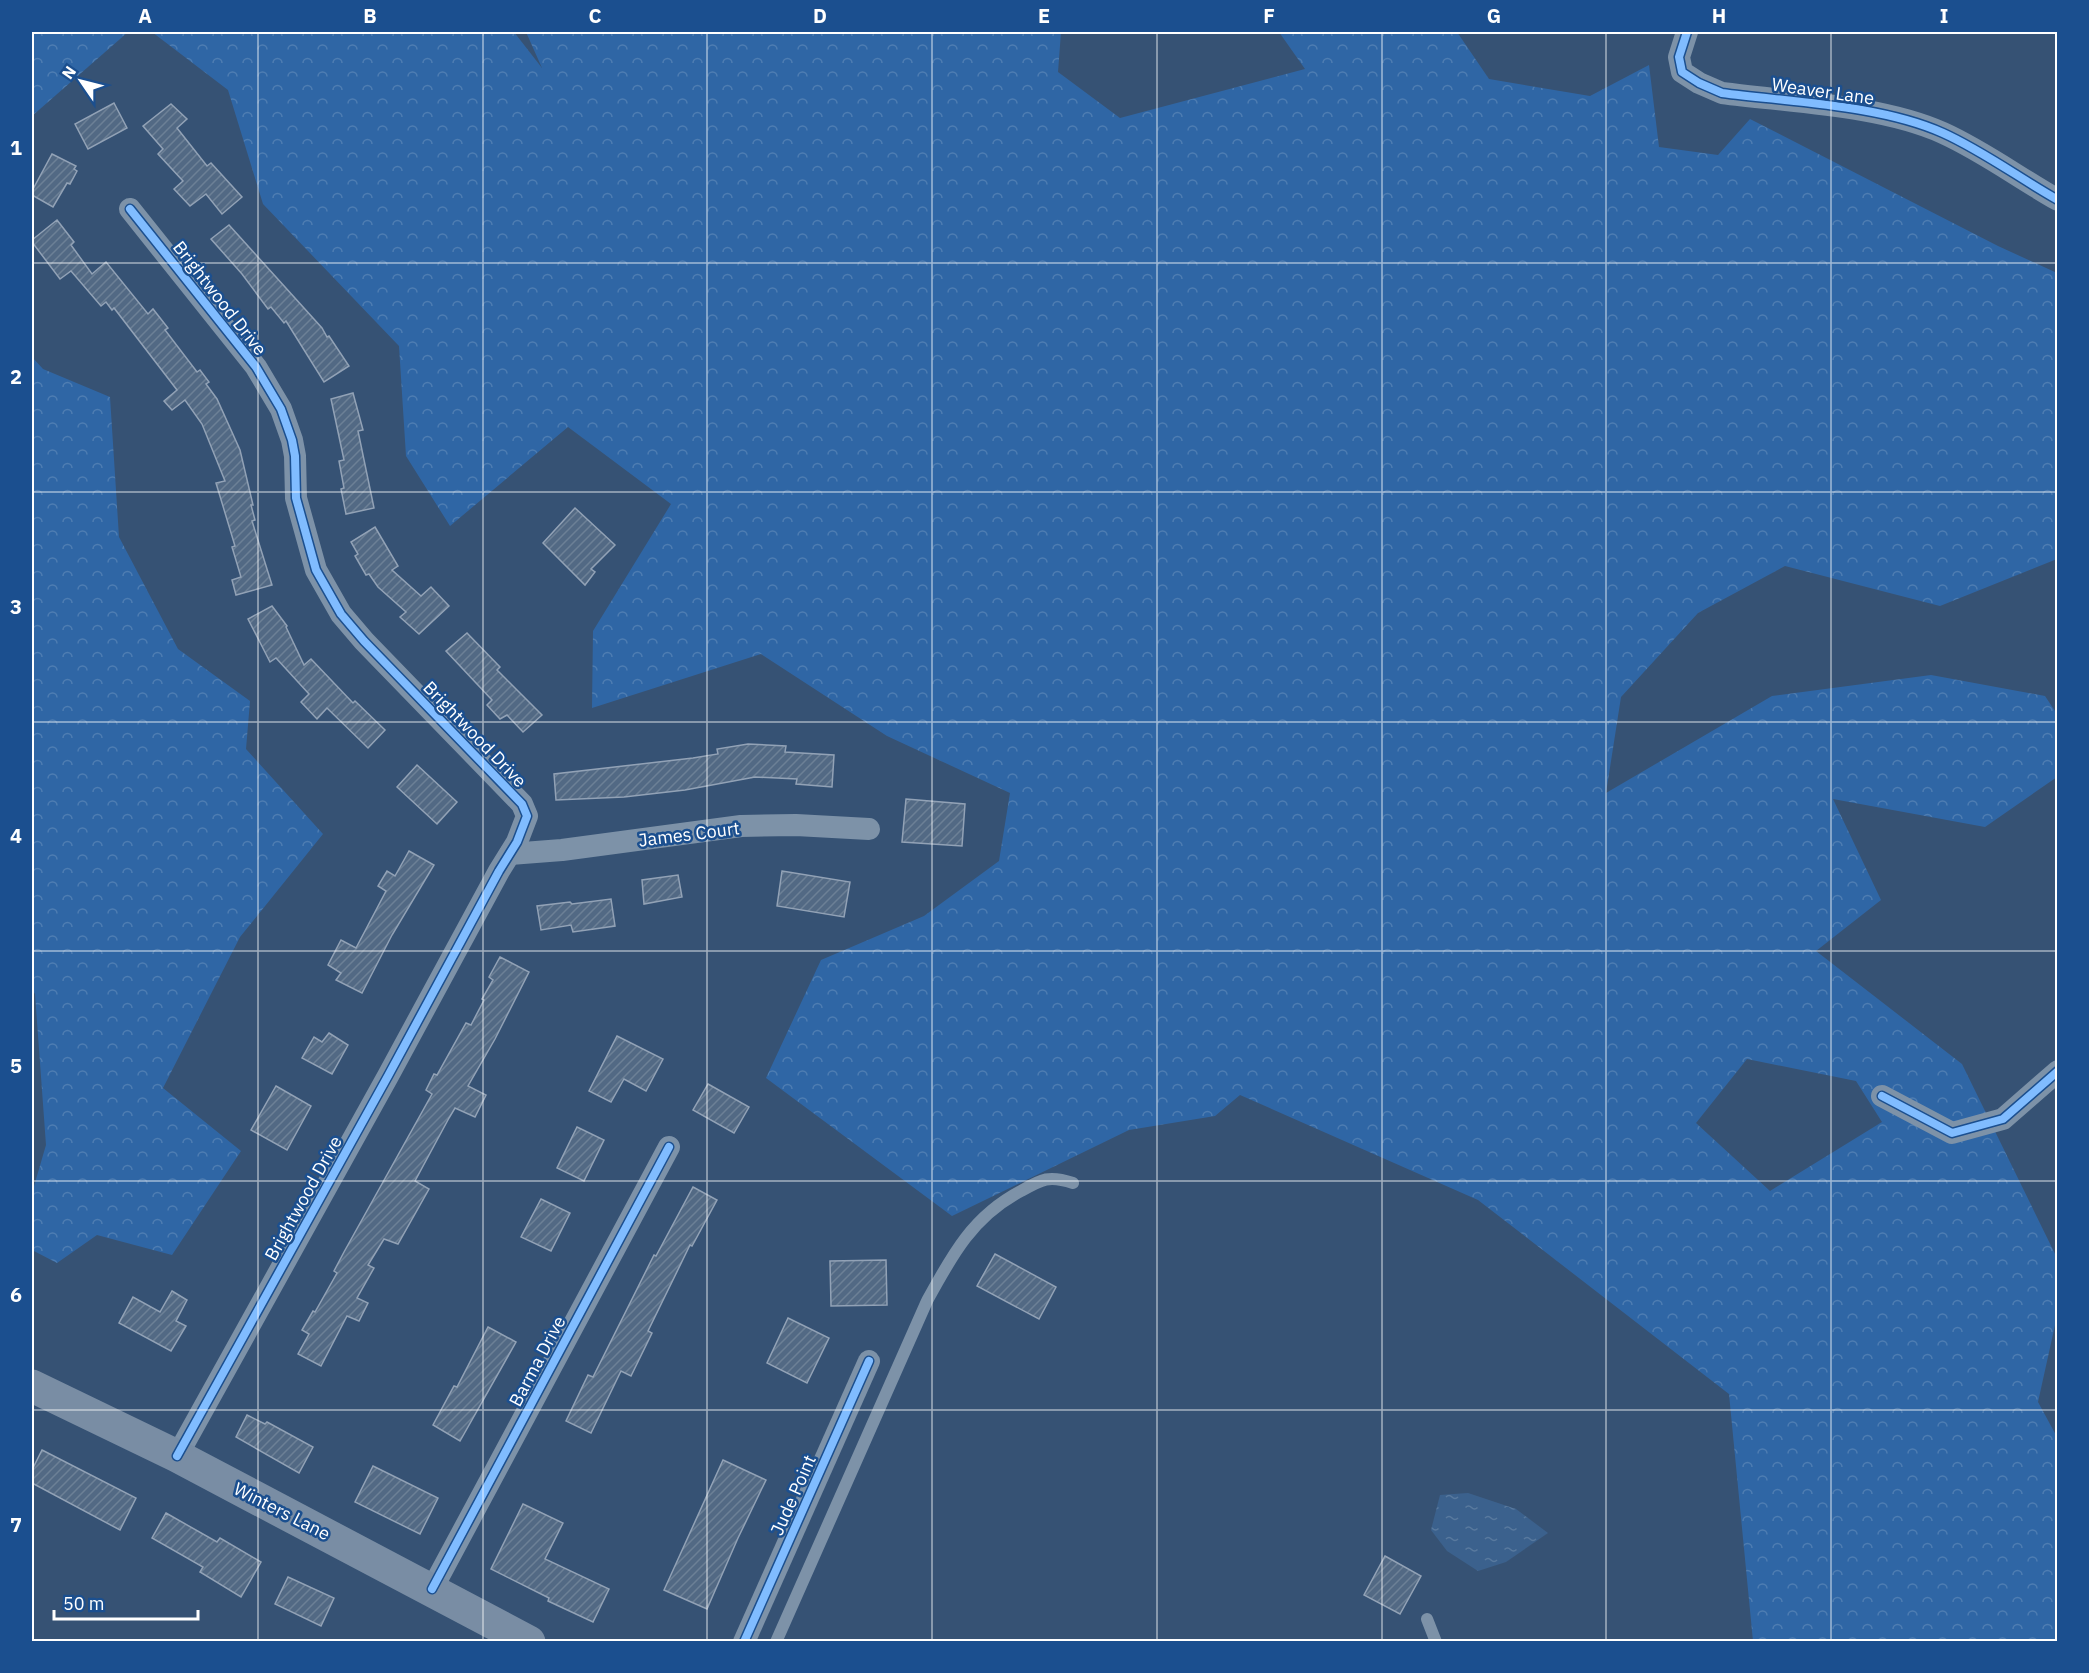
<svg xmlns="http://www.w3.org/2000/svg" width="2089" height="1673" viewBox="0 0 2089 1673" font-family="'IBM Plex Sans',sans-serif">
<defs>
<pattern id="forest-crowns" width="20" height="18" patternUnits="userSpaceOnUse" patternTransform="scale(1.5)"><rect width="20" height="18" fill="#2f66a5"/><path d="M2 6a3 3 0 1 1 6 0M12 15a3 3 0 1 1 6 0" fill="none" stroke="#4e7db2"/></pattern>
<pattern id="water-ripples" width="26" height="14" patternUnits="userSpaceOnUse" patternTransform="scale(1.5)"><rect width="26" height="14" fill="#3b618d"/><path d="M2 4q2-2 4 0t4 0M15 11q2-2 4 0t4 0" fill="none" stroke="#58799e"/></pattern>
<pattern id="building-hatch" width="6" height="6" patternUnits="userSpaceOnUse" patternTransform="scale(1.5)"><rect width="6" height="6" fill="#526984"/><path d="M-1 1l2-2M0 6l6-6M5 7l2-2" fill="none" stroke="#6c8096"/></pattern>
</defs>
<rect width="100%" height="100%" fill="#365274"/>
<g fill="url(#forest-crowns)" fill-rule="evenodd">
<polygon points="32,32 128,32 32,116"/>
<path d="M152,32h362l28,36 -16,-36h535l-3,40 62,46 185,-49 -26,-37h178l32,47 101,17 59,-31 10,82 59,8 32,-36 248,127 59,27v286l-117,47 -155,-40 -87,47 -77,84 -15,96 166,-97 159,-21 114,21 12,18v63l-72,50 -152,-28 48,101 -65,51 146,113 95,194v58l-19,86 19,35v204h-304l-24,-247 -251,-194 -238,-105 -25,21 -86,14 -177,86 -186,-138 55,-118 103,-44 75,-55 11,-68 -123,-57 -126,-82 -169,54 1,-77 78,-127 -103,-77 -118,99 -44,-70 -7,-110 -136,-142 -35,-114zM1747,1059l109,22 26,41 -112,69 -74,-68z"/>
<polygon points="32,357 43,369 110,397 119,537 178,649 250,701 246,749 323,834 240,937 163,1088 241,1151 172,1255 97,1235 57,1263 32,1250 32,1193 46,1145 35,994 32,989"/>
</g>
<polygon fill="url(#water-ripples)" points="1468,1493 1516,1509 1548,1533 1506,1562 1478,1571 1447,1551 1431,1530 1440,1495"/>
<g fill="url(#building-hatch)" stroke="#92a2b6" stroke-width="1.5">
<polygon points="114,103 127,128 88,149 75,124"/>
<polygon points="171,104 187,119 177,128 207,166 211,163 242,197 222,214 206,194 190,206 174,189 183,181 158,154 163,149 143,126"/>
<polygon points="52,154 76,166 74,169 77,171 70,184 67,183 53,207 32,195 32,191"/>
<polygon points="57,220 74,242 71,245 92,274 106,262 148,314 153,309 168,328 165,330 197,372 200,370 209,382 206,384 217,399 240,450 253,505 251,505 255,520 252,521 272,585 236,595 232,580 241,577 232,547 235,546 216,483 225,481 202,424 185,400 172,410 164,401 177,390 114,308 112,310 106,302 101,306 71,271 60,279 32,242 32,240"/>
<polygon points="229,225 322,328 327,337 329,336 349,366 324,382 286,321 284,323 271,307 268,309 242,274 211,239"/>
<polygon points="353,393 363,430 358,431 374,508 346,514 341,489 344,488 339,461 344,460 331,399"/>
<polygon points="575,508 615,545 591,569 595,572 585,585 543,543"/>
<polygon points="375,527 398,566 392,570 421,596 431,587 449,606 419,634 400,617 406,612 378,587 369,574 366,575 355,556 358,554 351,542"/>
<polygon points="272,606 287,626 286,627 304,665 311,659 353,703 355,701 385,730 368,748 327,708 317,719 301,702 309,694 276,658 270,662 248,619"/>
<polygon points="467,633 500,667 497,670 542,715 523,732 507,715 500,719 487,705 492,700 446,651"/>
<polygon points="748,744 786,746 785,752 834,755 832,787 796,784 797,779 755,777 685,790 624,797 556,800 554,774 693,758 718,754 717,749"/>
<polygon points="417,765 457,802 437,824 397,787"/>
<polygon points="906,799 965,804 962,846 902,842"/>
<polygon points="409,851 434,865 392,935 362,993 336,980 341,973 328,965 341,940 356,948 386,891 378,886 387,871 395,876"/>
<polygon points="782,871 850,882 844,917 777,906"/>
<polygon points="678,875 682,897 644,904 642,880"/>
<polygon points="611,899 615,926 573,932 571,925 541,930 537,906 570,902 572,904"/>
<polygon points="500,957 529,972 495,1039 468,1086 486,1095 475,1117 455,1108 449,1118 415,1181 429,1189 398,1244 384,1239 368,1265 374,1268 357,1298 368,1303 359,1321 347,1316 321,1366 298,1354 309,1334 302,1330 313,1311 315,1312 337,1273 334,1271 344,1252 432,1094 426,1090 434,1074 437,1075 466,1023 471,1025 484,1000 482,999 493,980 489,977"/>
<polygon points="329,1033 348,1045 332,1074 302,1058 314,1037 322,1042"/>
<polygon points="617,1036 663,1059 646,1091 624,1079 611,1102 589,1091"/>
<polygon points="708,1084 749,1107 734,1133 693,1110"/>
<polygon points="276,1086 311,1106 287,1150 251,1130"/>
<polygon points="577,1127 604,1140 584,1181 557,1168"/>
<polygon points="693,1187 717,1200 692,1246 690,1245 648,1331 652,1333 631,1376 621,1371 591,1433 566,1421 588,1375 593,1377 654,1255 656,1256"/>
<polygon points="541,1199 570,1213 551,1251 521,1237"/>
<polygon points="995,1254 1056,1287 1039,1319 977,1286"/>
<polygon points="886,1260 887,1305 831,1306 830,1261"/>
<polygon points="172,1291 187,1300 176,1321 186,1326 171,1351 119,1323 133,1297 160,1312"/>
<polygon points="788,1318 829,1338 807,1383 767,1363"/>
<polygon points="488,1327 516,1342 460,1441 433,1425 454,1386 457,1387"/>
<polygon points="247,1415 265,1424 267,1422 313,1447 299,1473 236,1437"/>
<polygon points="42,1450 136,1498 120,1530 32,1483 32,1470"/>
<polygon points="723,1460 766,1480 738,1538 707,1609 664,1590"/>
<polygon points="373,1466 438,1498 420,1534 355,1502"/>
<polygon points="523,1504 563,1523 545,1559 609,1589 593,1622 548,1601 549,1598 491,1569"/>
<polygon points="166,1513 217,1542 220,1538 261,1562 241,1597 200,1572 203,1567 152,1538"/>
<polygon points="1385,1556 1421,1576 1400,1614 1364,1595"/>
<polygon points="288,1577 334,1598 321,1626 275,1604"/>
</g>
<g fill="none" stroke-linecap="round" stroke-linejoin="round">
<g stroke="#7d92a8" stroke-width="12">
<polyline points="1427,1619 1436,1642"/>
<path d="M776,1642l151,-341c25,-46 46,-85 94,-110 21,-12 28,-16 52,-8"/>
</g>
<g stroke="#7d92a8" stroke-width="22">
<path d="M1687,32l-8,25 3,15 17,11 23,10c68,9 159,12 221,40 40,18 76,45 115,67"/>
<polyline points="130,209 256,367 281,409 292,440 295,456 296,498 316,570 341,614 364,641 522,804 527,816 517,842 499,871 388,1076 177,1456"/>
<polyline points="510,854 562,850 741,826 796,825 869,829"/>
<polyline points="1882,1096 1952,1133 2003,1119 2058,1071"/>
<polyline points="432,1589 669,1147"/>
<polyline points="744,1642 869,1361"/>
</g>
<polyline stroke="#798da4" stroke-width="33" points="32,1386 177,1456 529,1642"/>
<g stroke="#1b4f8f" stroke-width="11">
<g id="cycleway">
<path d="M1687,32l-8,25 3,15 17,11 23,10c68,9 159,12 221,40 40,18 76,45 115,67"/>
<polyline points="130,209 256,367 281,409 292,440 295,456 296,498 316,570 341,614 364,641 522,804 527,816 517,842 499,871 388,1076 177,1456"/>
<polyline points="1882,1096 1952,1133 2003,1119 2058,1071"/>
<polyline points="432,1589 669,1147"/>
<polyline points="744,1642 869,1361"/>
</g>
</g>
<use href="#cycleway" stroke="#80bcff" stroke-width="8"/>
</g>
<path fill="none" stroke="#fff" stroke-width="1.5" stroke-opacity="0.55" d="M258,32v1610M483,32v1610M707,32v1610M932,32v1610M1157,32v1610M1382,32v1610M1606,32v1610M1831,32v1610M32,263h2026M32,492h2026M32,722h2026M32,951h2026M32,1181h2026M32,1410h2026"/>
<g text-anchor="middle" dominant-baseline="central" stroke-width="5" stroke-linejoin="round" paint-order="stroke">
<g font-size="18" fill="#fff" stroke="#1b4f8f">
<text transform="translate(1823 91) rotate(8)">Weaver Lane</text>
<text transform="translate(220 298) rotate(52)">Brightwood Drive</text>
<text transform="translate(475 734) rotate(46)">Brightwood Drive</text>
<text transform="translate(689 834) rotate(-7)">James Court</text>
<text transform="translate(303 1198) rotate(-61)">Brightwood Drive</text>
<text transform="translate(537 1361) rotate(-62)">Barma Drive</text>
<text transform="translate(793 1495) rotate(-66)">Jude Point</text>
<text transform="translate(282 1511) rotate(27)">Winters Lane</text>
</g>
</g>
<rect width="2089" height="1673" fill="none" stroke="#1b4f8f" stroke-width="66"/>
<g transform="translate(81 81) rotate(305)" stroke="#1b4f8f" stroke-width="4.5" paint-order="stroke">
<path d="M0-4.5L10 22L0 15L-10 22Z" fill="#ffffff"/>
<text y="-9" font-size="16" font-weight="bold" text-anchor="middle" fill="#ffffff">N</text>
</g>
<path d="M54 1610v9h144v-9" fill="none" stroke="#ffffff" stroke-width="3"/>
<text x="63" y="1610" font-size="18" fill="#ffffff" stroke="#1b4f8f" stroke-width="4.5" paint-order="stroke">50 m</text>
<rect x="33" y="33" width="2023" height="1607" fill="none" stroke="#fff" stroke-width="2"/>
<g font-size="20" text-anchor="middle" font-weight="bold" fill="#fff">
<text x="145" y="23">A</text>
<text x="370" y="23">B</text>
<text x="595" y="23">C</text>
<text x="820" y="23">D</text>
<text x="1044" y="23">E</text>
<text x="1269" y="23">F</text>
<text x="1494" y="23">G</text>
<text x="1719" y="23">H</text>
<text x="1944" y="23">I</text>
<text x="16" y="155">1</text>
<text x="16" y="384">2</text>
<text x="16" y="614">3</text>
<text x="16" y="843">4</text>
<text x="16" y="1073">5</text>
<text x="16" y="1302">6</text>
<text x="16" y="1532">7</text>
</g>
</svg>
